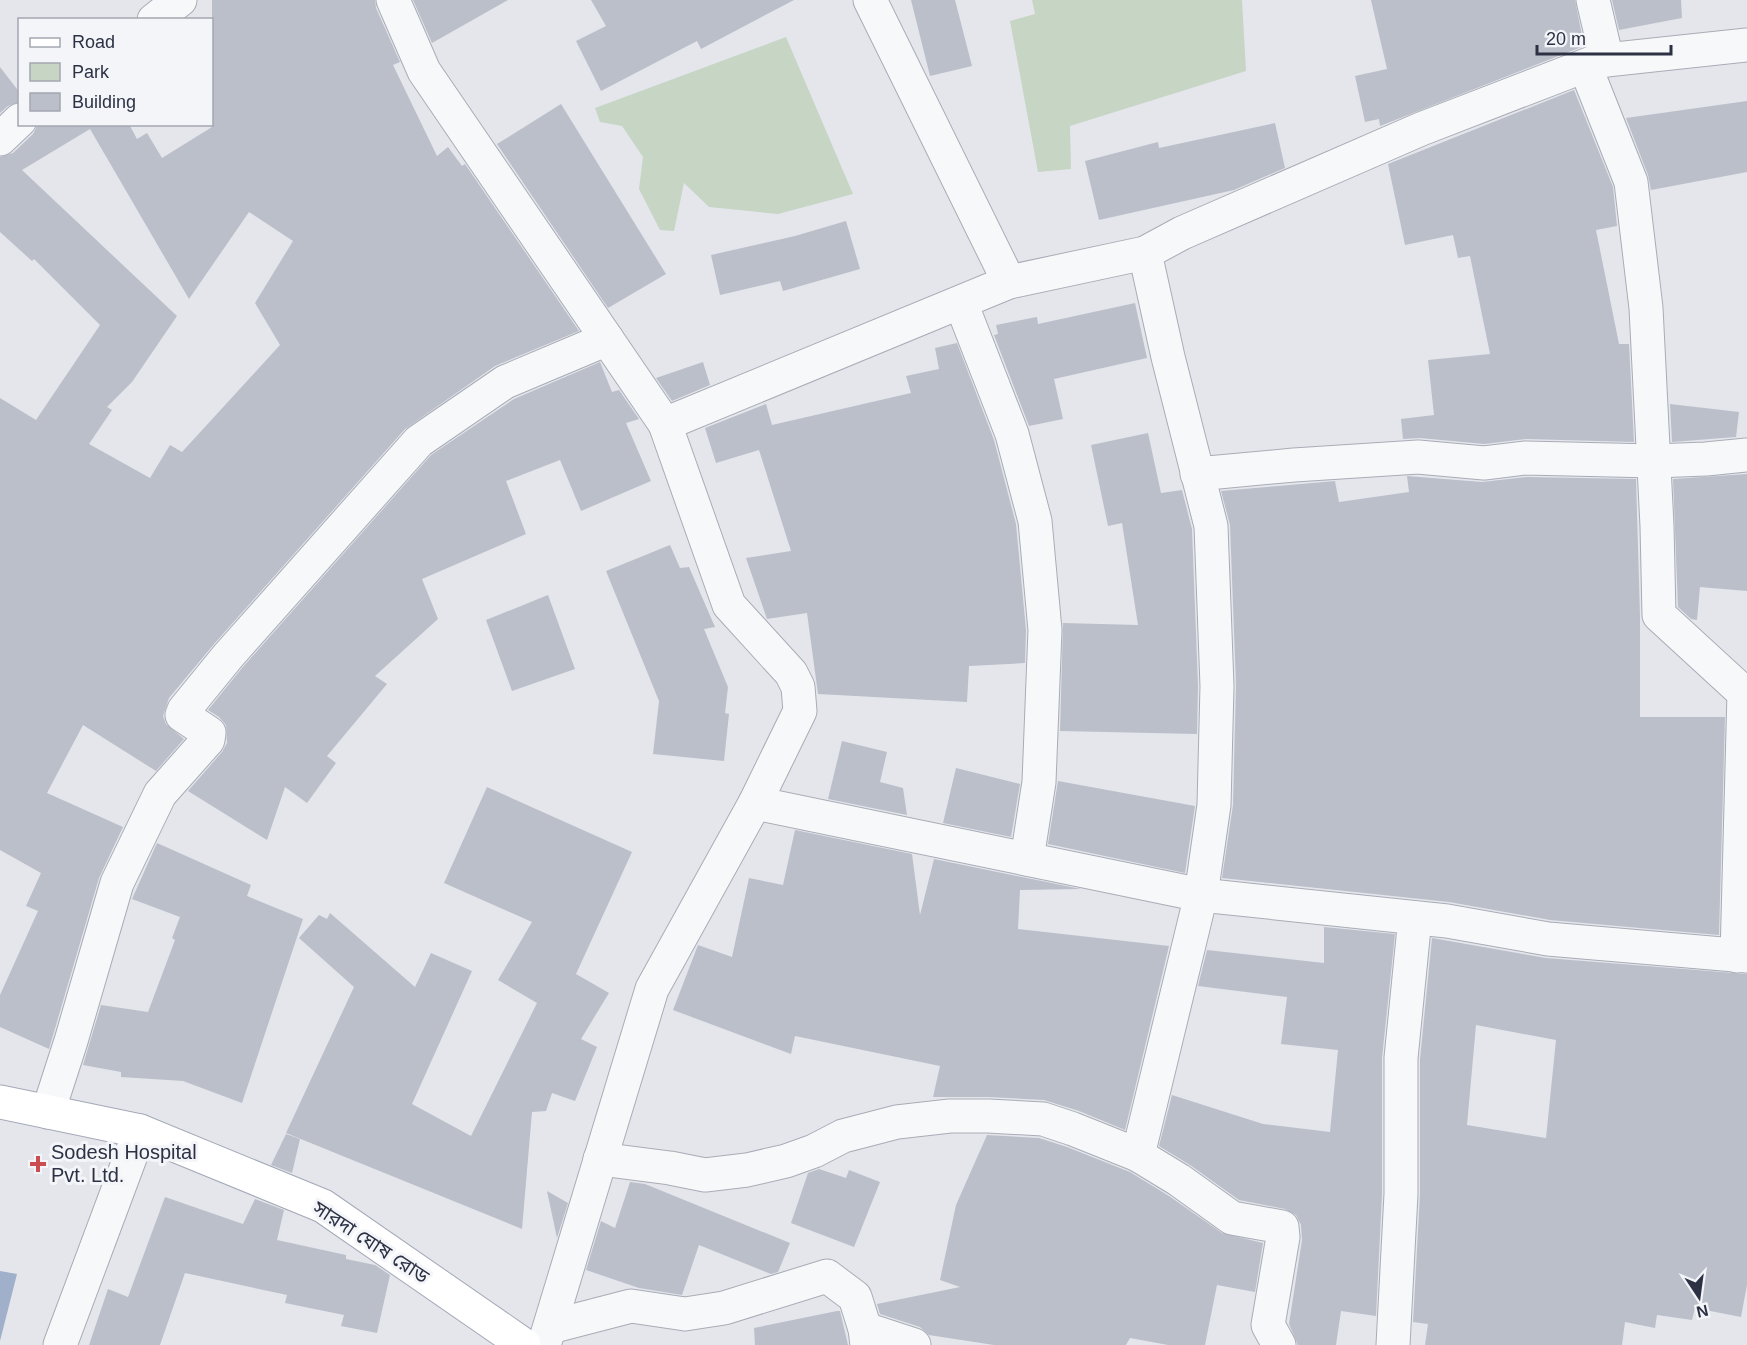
<svg xmlns="http://www.w3.org/2000/svg" width="1747" height="1345" viewBox="0 0 1747 1345" font-family="Arial,'Noto Sans Bengali',sans-serif">
<rect width="100%" height="100%" fill="#e4e6ec"/>
<g fill="#c7d5c5">
<polygon points="1032,0 1242,0 1246,71 1070,126 1071,169 1038,172 1010,21 1035,14"/>
<polygon points="786,37 853,194 778,214 709,207 684,183 674,231 660,230 639,189 643,157 622,126 600,122 595,108"/>
</g>
<polygon fill="#a0afca" points="0,1271 17,1274 0,1341"/>
<g fill="#bbbfc9" fill-rule="evenodd">
<path d="M212,0h163l1,8 24,54 -7,3 44,91 11,-9 14,19 3,-2 114,167 -84,35 -90,63 -191,215 -45,54 -6,18 3,8 18,15 -28,32 -73,-46 -36,68 76,34 -24,51 -50,171 -49,-22v-32l38,-84 -12,-5 15,-33 -41,-23v-452l36,22 64,-95 -66,-66 -2,2 -32,-29v-75l13,-4 20,-19 5,-10h91l8,15 10,-6 15,25 50,-31zM90,129l99,170 60,-87 44,29 -38,62 25,42 -98,107 -12,-7 -20,33 -61,-34 23,-34 -5,-3 25,-25 45,-66 -155,-146z"/>
<polygon points="413,0 508,0 432,43"/>
<polygon points="591,0 794,0 701,49 697,41 601,91 576,41 606,26"/>
<polygon points="911,0 955,0 972,66 930,76"/>
<polygon points="1371,0 1575,0 1584,46 1380,126 1379,119 1365,122 1355,76 1387,69"/>
<polygon points="1612,0 1681,0 1682,18 1619,30"/>
<polygon points="0,67 20,93 20,102 8,106 0,113"/>
<polygon points="1574,90 1613,187 1617,226 1596,230 1619,344 1629,344 1634,442 1526,439 1484,444 1420,438 1403,439 1401,419 1434,415 1428,360 1490,354 1470,256 1458,258 1453,235 1405,245 1388,164"/>
<polygon points="1747,101 1747,172 1651,190 1648,175 1626,118"/>
<polygon points="561,104 666,274 608,308 497,144"/>
<polygon points="1275,123 1285,168 1234,190 1099,220 1085,161 1158,142 1159,148"/>
<polygon points="846,221 860,269 783,291 780,281 720,295 711,255 795,236"/>
<polygon points="1135,303 1147,358 1054,379 1063,419 1029,426 994,335 998,334 996,325 1037,317 1038,324"/>
<polygon points="957,343 994,440 1016,524 1026,630 1025,663 969,666 967,702 818,694 807,613 767,619 746,558 791,551 759,450 716,463 705,428 766,404 772,425 911,393 906,376 939,369 935,348"/>
<polygon points="600,362 612,392 619,390 639,419 626,423 651,481 581,511 560,460 506,481 526,534 422,579 438,619 375,676 387,684 327,756 336,763 307,803 285,787 267,840 188,791 222,752 227,743 226,725 219,717 208,710 242,668 431,455 514,399"/>
<polygon points="703,362 710,385 672,401 656,378"/>
<polygon points="1670,404 1739,412 1736,437 1672,442"/>
<polygon points="1148,433 1161,493 1182,490 1192,529 1198,686 1197,734 1060,731 1063,623 1138,625 1122,523 1108,526 1091,445"/>
<polygon points="1747,474 1747,591 1700,587 1697,620 1691,619 1678,607 1673,479"/>
<polygon points="1407,476 1482,482 1527,477 1636,479 1640,615 1640,717 1725,717 1719,935 1550,920 1449,902 1222,878 1233,805 1236,685 1230,525 1221,491 1335,481 1339,502 1409,492"/>
<polygon points="670,545 680,568 689,567 715,627 704,629 728,687 725,713 729,714 724,761 653,754 659,701 606,571"/>
<polygon points="548,595 575,669 512,691 486,620"/>
<polygon points="842,741 887,752 880,782 903,788 907,815 828,799"/>
<polygon points="956,768 1020,784 1011,837 943,823"/>
<polygon points="1058,781 1195,806 1185,873 1048,844"/>
<polygon points="487,787 632,852 576,974 609,993 581,1039 597,1047 575,1101 552,1093 546,1111 532,1112 522,1229 286,1133 354,987 299,938 319,915 327,919 330,913 415,987 431,953 472,971 412,1104 471,1136 537,1003 498,980 532,922 444,883"/>
<polygon points="795,830 912,854 920,915 934,859 1081,889 1020,890 1018,929 1169,946 1125,1130 1079,1111 1044,1100 988,1097 933,1097 940,1066 795,1036 791,1054 673,1010 698,945 732,957 749,878 783,885"/>
<polygon points="157,843 251,885 247,896 303,919 242,1103 183,1081 121,1077 121,1072 83,1065 101,1005 148,1012 175,940 172,938 180,917 132,899"/>
<polygon points="1324,927 1395,934 1382,1058 1382,1194 1376,1316 1341,1311 1336,1345 1298,1345 1289,1324 1302,1240 1301,1225 1296,1215 1285,1209 1239,1200 1190,1165 1159,1146 1172,1095 1263,1124 1330,1132 1338,1050 1281,1044 1287,997 1198,986 1207,950 1324,963"/>
<path d="M1432,938l114,20 201,16v311l-6,32 -46,-9 -3,12 -35,-5 -2,13 -30,-6 -3,23h-197l3,-21 -15,-2 7,-128v-135zM1476,1025l80,15 -10,98 -79,-13z"/>
<polygon points="286,1134 300,1139 292,1173 271,1165"/>
<polygon points="987,1135 1039,1138 1067,1147 1130,1172 1169,1196 1222,1233 1263,1243 1255,1292 1217,1285 1205,1345 1168,1345 1130,1338 1126,1345 994,1345 929,1335 920,1327 880,1314 877,1304 960,1287 940,1280 956,1205"/>
<polygon points="819,1169 846,1178 849,1170 880,1182 854,1247 791,1223 808,1173"/>
<polygon points="630,1182 645,1184 790,1243 778,1272 771,1274 699,1245 682,1295 639,1288 586,1270 601,1221 615,1228"/>
<polygon points="547,1191 568,1203 557,1238"/>
<polygon points="165,1197 243,1224 255,1199 284,1210 277,1240 346,1255 346,1259 375,1265 390,1275 377,1333 341,1326 344,1315 285,1303 287,1295 185,1273 160,1345 89,1345 108,1289 128,1297"/>
<polygon points="837,1311 840,1311 848,1345 755,1345 754,1328"/>
</g>
<g fill="none" stroke-linecap="round" stroke-linejoin="round">
<g stroke="#a9acb6" stroke-width="35">
<g id="minor">
<polyline points="393,0 424,71 665,424 729,605 791,673 798,687 800,711 755,803"/>
<polyline points="870,0 1009,282"/>
<polyline points="1593,0 1607,60"/>
<polyline points="154,20 180,0"/>
<polyline points="1585,66 1631,182 1646,308 1657,526 1659,615 1744,693 1737,956"/>
<polyline points="0,139 20,120"/>
<polyline points="1145,253 1168,357 1211,526 1217,686 1214,805 1201,895 1138,1155 1179,1180 1232,1218 1282,1227 1283,1237 1268,1325 1279,1345"/>
<polyline points="961,303 1012,434 1035,521 1045,630 1039,782 1027,859"/>
<polyline points="665,424 1009,282 1145,253 1182,233 1421,129 1597,61 1747,45"/>
<polyline points="1197,474 1294,465 1418,457 1484,463 1526,458 1654,461 1706,459 1747,455"/>
<polyline points="48,1112 71,1041 117,883 160,794 208,740 209,733 182,715 184,710 228,656 419,441 505,382 607,339"/>
<polyline points="600,1159 670,1168 705,1175 747,1170 786,1161 814,1151 843,1136 897,1122 950,1116 988,1116 1043,1119 1073,1129 1138,1155"/>
<polyline points="550,1327 631,1306 685,1314 724,1308 827,1276 855,1297 865,1329 867,1345"/>
<polyline points="865,1329 914,1345"/>
<polyline points="60,1345 140,1131"/>
<polyline points="544,1345 652,989 755,803 1201,895 1447,921 1548,939 1747,956"/>
<polyline points="1393,1345 1401,1194 1401,1058 1415,918"/>
</g>
</g>
<g stroke="#a3a9b7" stroke-width="35">
<polyline id="major" points="0,1102 140,1131 323,1206 524,1345"/>
</g>
<use href="#minor" stroke="#f7f8fa" stroke-width="33"/>
<use href="#major" stroke="#fff" stroke-width="33"/>
</g>
<path fill="#cc4d50" stroke="#f4f5f9" stroke-width="2" d="M35 1155h6v6h6v6h-6v6h-6v-6h-6v-6h6z"/>
<g text-anchor="middle" dominant-baseline="central" stroke-width="6" stroke-linejoin="round" paint-order="stroke">
<g font-size="20" fill="#2c3144" stroke="#f4f5f9" text-anchor="start">
<text x="51" y="1152">Sodesh Hospital<tspan x="51" dy="23">Pvt. Ltd.</tspan></text>
</g>
<g font-size="20" fill="#2c3144" stroke="#f4f5f9">
<text transform="translate(371 1242) rotate(33)">সারদা ঘোষ রোড</text>
</g>
</g>
<rect x="18" y="18" width="195" height="108" fill="#f4f5f9" stroke="#a4a7b1" stroke-width="1.5"/>
<rect x="30" y="38" width="30" height="9" fill="#ffffff" stroke="#a4a7b1" stroke-width="1.5"/>
<text x="72" y="48" font-size="18" fill="#2c3144">Road</text>
<rect x="30" y="63" width="30" height="18" fill="#c7d5c5" stroke="#a4a7b1" stroke-width="1.5"/>
<text x="72" y="78" font-size="18" fill="#2c3144">Park</text>
<rect x="30" y="93" width="30" height="18" fill="#bbbfc9" stroke="#a4a7b1" stroke-width="1.5"/>
<text x="72" y="108" font-size="18" fill="#2c3144">Building</text>
<g transform="translate(1699 1297) rotate(167)" stroke="#f4f5f9" stroke-width="4.5" paint-order="stroke">
<path d="M0-4.5L10 22L0 15L-10 22Z" fill="#2c3144"/>
<text y="-9" font-size="16" font-weight="bold" text-anchor="middle" fill="#2c3144">N</text>
</g>
<path d="M1537 45v9h134v-9" fill="none" stroke="#2c3144" stroke-width="3"/>
<text x="1546" y="45" font-size="18" fill="#2c3144" stroke="#f4f5f9" stroke-width="4.5" paint-order="stroke">20 m</text>
</svg>
